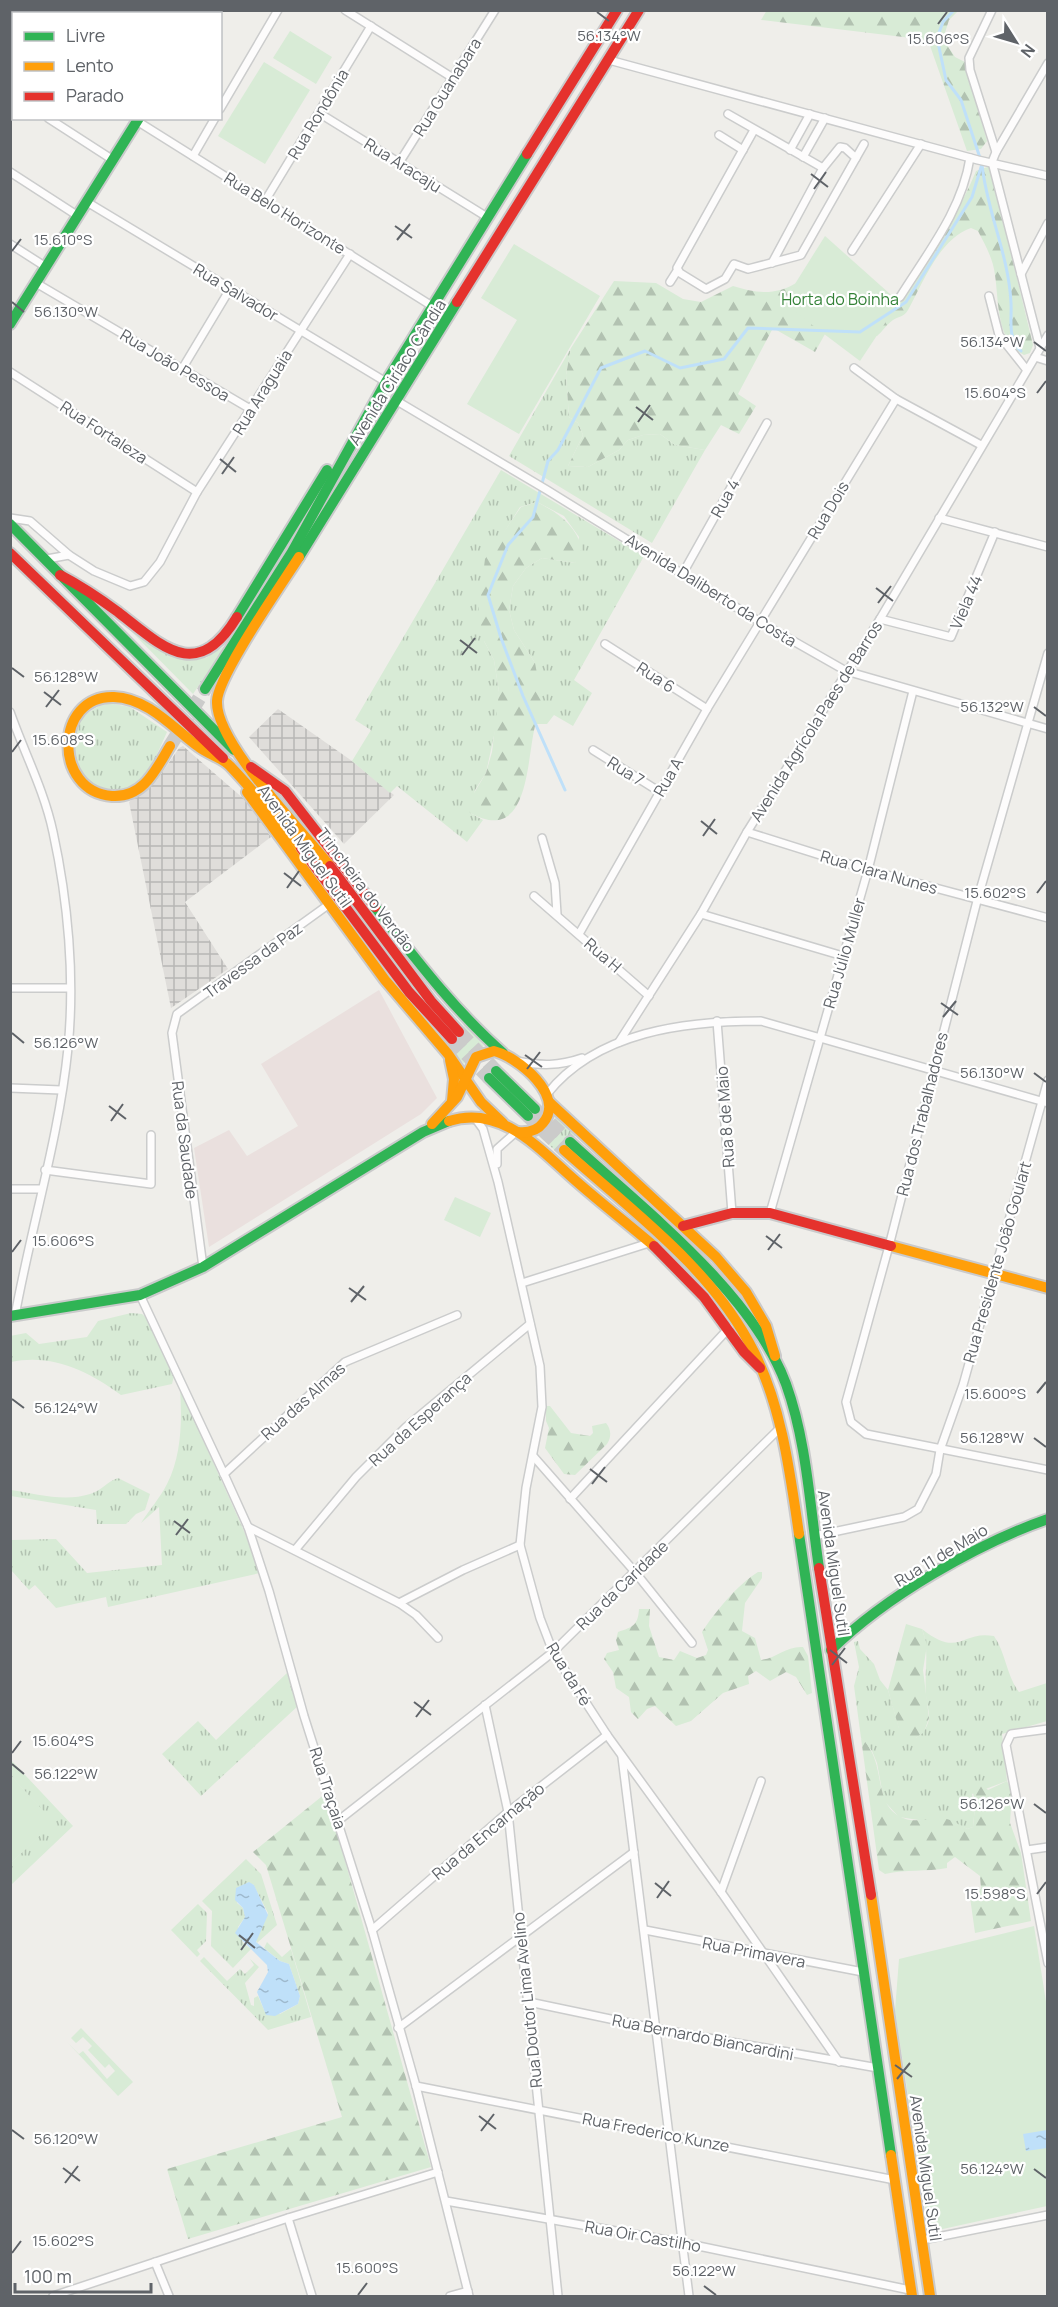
<svg xmlns="http://www.w3.org/2000/svg" width="1058" height="2307" viewBox="0 0 1058 2307" font-family="Manrope,sans-serif">
<defs>
<pattern id="industrial-grid" width="8" height="8" patternUnits="userSpaceOnUse" patternTransform="scale(1.5)"><rect width="8" height="8" fill="#dfddda"/><path d="M0 4h8M4 0v8" fill="none" stroke="#b8b7b5"/></pattern>
<pattern id="grass-tufts" width="24" height="20" patternUnits="userSpaceOnUse" patternTransform="scale(1.5)"><rect width="24" height="20" fill="#d8ebd6"/><path d="M3 7l-1-3M5 7V3M7 7l1-3M15 17l-1-3M17 17v-4M19 17l1-3" fill="none" stroke="#b2c2b1"/></pattern>
<pattern id="forest-firs" width="22" height="20" patternUnits="userSpaceOnUse" patternTransform="scale(1.5)"><rect width="22" height="20" fill="#d8ebd6"/><path d="M5 1l3.5 6h-7zM16 11l3.5 6h-7z" fill="#b2c2b1"/></pattern>
<pattern id="water-ripples" width="26" height="14" patternUnits="userSpaceOnUse" patternTransform="scale(1.5)"><rect width="26" height="14" fill="#bfe0f9"/><path d="M2 4q2-2 4 0t4 0M15 11q2-2 4 0t4 0" fill="none" stroke="#9eb9cd"/></pattern>
</defs>
<rect width="100%" height="100%" fill="#efeeea"/>
<g fill="url(#industrial-grid)">
<polygon points="278,709 352,761 394,795 344,844 249,737"/>
<polygon points="183,746 244,799 271,837 185,902 228,969 171,1008 129,802 157,780 179,748"/>
</g>
<polygon fill="#eae0de" points="379,990 437,1098 421,1114 209,1247 194,1148 229,1130 247,1156 298,1126 261,1064"/>
<g fill="url(#grass-tufts)">
<polygon points="571,348 566,375 569,417 578,423 583,435 568,466 588,467 619,450 628,440 643,435 660,434 675,445 705,450 652,543 509,456"/>
<polygon points="501,470 644,556 574,680 592,693 573,726 554,715 547,724 535,724 535,663 514,630 509,610 513,586 526,568 542,558 575,563 579,537 564,516 537,502 520,507 500,539 484,641 494,660 499,692 498,717 486,773 475,790 470,813 483,820 467,842 397,786 390,793 352,761 371,730 355,720"/>
<polygon points="126,626 194,659 206,658 226,645 193,694"/>
<path d="M109,703l21,4 37,25c-8,17 -15,39 -30,51 -50,37 -100,-61 -28,-80z"/>
<path d="M463,1022l21,24 -11,6 -9,12 -21,-24c13,4 23,-4 20,-18z"/>
<polygon points="556,1117 577,1136 568,1136 561,1142 560,1155 540,1137 552,1128"/>
<path d="M131,1313l11,1 7,6 25,56 -2,8 -51,11c-32,-24 -70,-42 -110,-33l-1,-26 16,-3 13,11 48,-7 11,-16z"/>
<path d="M180,1388l64,143 16,42 -152,34 -2,-10 -50,11 -21,-23 -6,5 -18,-20v-30l45,-1 31,34 75,-8 -3,-58 -18,16c8,-13 19,-25 26,-39 15,-29 15,-65 13,-96z"/>
<path d="M118,1478l32,16 -5,16 -9,4 -10,10h-29l-1,-14 -85,-14v-6c25,4 54,12 79,4 11,-3 18,-13 28,-16z"/>
<path d="M922,1629c38,30 39,1 72,7 12,17 12,39 25,56l28,-9v38l-45,13 5,47 -35,13 3,12 -2,21 -6,2 -19,-9 -23,1 -26,-4 -15,-16 -7,-38 -5,-12 -11,-13 -7,-52 5,-19 -5,-25 4,-1 2,8 14,15 6,16 8,10 11,38 17,10c7,-5 11,-10 13,-19 1,-7 -3,-16 -3,-24 -2,-22 4,-46 -4,-66z"/>
<polygon points="287,1673 299,1705 201,1796 162,1754 198,1721 216,1740"/>
<polygon points="11,1760 73,1826 11,1885 11,1863 53,1822 11,1776"/>
<polygon points="246,1859 261,1874 277,1925 257,1943 256,1940 268,1913 253,1884 237,1891 237,1903 243,1908 245,1917 238,1927 243,1943 251,1949 233,1968 211,1946 212,1911 202,1901"/>
<polygon points="198,1904 207,1913 206,1941 197,1950 200,1954 197,1957 171,1930"/>
<polygon points="267,1942 282,1957 291,1949 311,2017 268,2030 200,1961 204,1957 227,1981 240,1969 245,1974 254,1965 250,1959 259,1967 245,1983 251,2005 254,2006 254,1998 258,1996 265,2012 280,2014 298,2004 300,1996 289,1964 280,1961 264,1948"/>
</g>
<g fill="url(#forest-firs)">
<polygon points="767,10 958,11 949,20 943,39 955,57 965,62 987,141 981,149 967,151 928,40 761,20"/>
<path d="M990,166l43,179 -3,8 -6,2c-28,-14 -25,-53 -29,-80 -2,-17 -10,-30 -17,-44l-7,-3c-32,11 -48,55 -63,82 -4,7 -9,6 -15,10 -6,4 -11,12 -16,16l-52,-2 -10,18 -42,-24 -35,66 18,12 -17,28 -18,-9 -16,25 -30,-5 -15,-11 -17,1 -15,5 -9,10 -31,17 -20,-1 15,-31 -5,-12 -9,-6 -3,-42 5,-27 43,-67 42,2 27,16 18,3 32,-16c22,7 42,10 63,-3l-13,20 106,2c26,-8 76,-106 87,-134z"/>
<path d="M537,502c21,11 38,22 45,46l-7,15 -33,-5 -16,10 -13,18 -4,24 5,20 21,33 9,47c-3,5 -8,10 -9,16 -9,38 -6,119 -65,87l-2,-10 18,-30 6,-21 7,-60 -5,-32 -10,-19 -6,-27 7,-55 36,-52z"/>
<path d="M546,1406h4l21,27 19,3 3,-3 -1,-7 14,-3c5,6 6,14 1,21l-32,31 -11,-1 -19,-26 4,-20 -3,-7z"/>
<path d="M758,1572h4v6l-17,25 -3,28 13,7 6,22c16,-2 25,-14 42,-13l5,9 4,37 -5,2 -11,-18 -10,-5 -16,9 -14,-10 -8,5 1,8 -26,9 -32,28 -15,5 -21,-20 -8,3 -9,10 -7,-7 -2,-15 -13,-9 -3,-16 -9,-13 3,-6 12,-3 -3,-10 2,-8c15,-5 20,-7 21,-23h11l-1,17 10,31 15,3 6,-9 17,7 9,-3 2,-5 -6,-18c13,-20 36,-48 56,-60z"/>
<polygon points="906,1624 922,1629 927,1645 923,1670 929,1718 924,1732 916,1738 905,1737 899,1729 888,1690"/>
<path d="M861,1738c26,22 11,63 38,78 16,10 35,-1 51,4 6,2 11,6 17,9l6,-2 2,-21 -3,-21 7,-4 9,9 19,-9 5,10 -2,32 11,30 10,68 -56,12 -6,-43 12,-1 -1,-13 -25,-19 -8,6v5c-21,4 -41,1 -62,6l-6,-4z"/>
<polygon points="326,1793 431,2167 188,2239 167,2169 342,2117 266,1865 253,1852"/>
</g>
<g fill="#d8ebd6">
<polygon points="79,11 79,10 165,11 163,14 78,13"/>
<polygon points="290,31 332,57 316,84 273,58"/>
<polygon points="264,62 310,90 265,164 218,136"/>
<polygon points="825,236 899,302 860,361 783,303"/>
<polygon points="514,244 600,296 519,434 467,404 517,320 481,298"/>
<polygon points="455,1197 491,1213 480,1237 444,1220"/>
<polygon points="11,1776 54,1822 11,1863"/>
<polygon points="1034,1926 1047,2008 1047,2206 929,2232 895,2011 899,1959"/>
<polygon points="81,2028 133,2082 118,2096 67,2042 79,2054 83,2051 107,2079 115,2071 109,2064 105,2068 88,2050 92,2046 83,2037 76,2043 71,2038"/>
</g>
<g fill="url(#water-ripples)">
<polygon points="249,1882 254,1885 268,1915 256,1942 280,1961 289,1964 300,1996 298,2004 275,2016 266,2015 257,1992 268,1972 267,1965 235,1933 245,1917 243,1908 235,1900 236,1888"/>
<polygon points="1047,2130 1047,2148 1026,2151 1023,2134"/>
</g>
<g fill="none" stroke-linecap="round" stroke-linejoin="round">
<g stroke="#bfe0f9" stroke-width="3">
<path d="M982,165c5,47 27,91 29,138 1,17 -4,35 10,48"/>
<polyline points="565,790 523,696 501,638 488,595 508,545 533,517 548,461 558,450 601,368 645,351 680,368 724,359 748,328 860,332 906,302 972,197 982,164 961,100 946,80 937,38 943,22 954,10"/>
</g>
<g stroke="#cbcbca" stroke-width="14" stroke-dasharray="14 7" stroke-linecap="butt">
<polyline points="170,746 205,689"/>
<polyline points="459,1032 496,1071"/>
<polyline points="452,1039 489,1078"/>
<polyline points="535,1109 570,1142"/>
<polyline points="528,1116 564,1150"/>
</g>
<g stroke="#cbcccc" stroke-width="10">
<g id="street">
<polyline points="345,10 453,78"/>
<polyline points="992,10 969,58 970,70 996,152 992,162 1040,348"/>
<polyline points="176,14 178,10"/>
<polyline points="10,22 14,24"/>
<polyline points="609,60 978,160 1048,176"/>
<polyline points="10,90 14,85"/>
<polyline points="10,95 14,97"/>
<polyline points="220,109 278,10"/>
<polyline points="319,113 487,217"/>
<polyline points="728,114 823,168 840,147 845,148 856,158 801,255 748,269 734,264 725,279 706,289 680,273 677,268 754,130"/>
<polyline points="48,118 113,160"/>
<polyline points="137,121 432,306"/>
<polyline points="719,135 743,150"/>
<polyline points="790,150 810,114"/>
<polyline points="996,152 1048,63"/>
<polyline points="193,156 215,118"/>
<polyline points="803,157 825,118"/>
<polyline points="856,158 864,144"/>
<polyline points="399,163 495,10"/>
<polyline points="10,172 78,216"/>
<polyline points="265,201 371,26"/>
<polyline points="87,202 386,382"/>
<polyline points="10,244 46,267"/>
<polyline points="852,251 921,144"/>
<polyline points="772,263 823,168"/>
<polyline points="1021,274 1048,223"/>
<polyline points="670,282 677,271"/>
<polyline points="36,283 252,410"/>
<polyline points="989,296 999,335 1026,369"/>
<path d="M900,297c28,-45 62,-87 70,-139"/>
<polyline points="1035,357 1048,361"/>
<polyline points="854,368 896,399 981,445"/>
<polyline points="182,369 230,289"/>
<polyline points="10,372 197,492"/>
<polyline points="397,401 547,490 760,622 846,671 1048,729"/>
<polyline points="10,518 30,521 69,555 94,571 130,586 144,582 160,562 197,492 350,254"/>
<polyline points="939,518 1048,547"/>
<polyline points="47,559 69,555"/>
<polyline points="683,573 767,423"/>
<polyline points="880,619 951,637 995,532"/>
<polyline points="605,644 707,709"/>
<polyline points="1048,653 977,901 889,1246 846,1402 851,1422 866,1434 1048,1470"/>
<path d="M10,712c14,40 34,78 43,120 15,69 22,146 15,216 -9,90 -37,179 -53,268"/>
<polyline points="593,750 660,792"/>
<polyline points="747,832 868,870 1048,918"/>
<polyline points="542,838 555,883 557,914"/>
<polyline points="534,896 649,996"/>
<polyline points="701,914 843,956"/>
<polyline points="579,934 707,709 896,399"/>
<polyline points="10,988 69,988"/>
<polyline points="717,1021 732,1213"/>
<polyline points="619,1042 701,914 747,832 880,619 1048,335"/>
<path d="M517,1061c24,5 42,5 65,-3"/>
<polyline points="10,1088 61,1090"/>
<path d="M547,1094c50,-63 139,-73 214,-73l287,82"/>
<polyline points="475,1118 483,1129 498,1182 540,1366 542,1407 526,1488 520,1545 540,1618 553,1652 607,1735 721,1892 839,2062"/>
<polyline points="497,1164 497,1149 516,1132"/>
<polyline points="45,1170 151,1184 151,1135"/>
<polyline points="10,1189 41,1189"/>
<polyline points="770,1213 868,870 913,691"/>
<polyline points="203,1267 172,1033 177,1014 328,905"/>
<polyline points="522,1283 649,1243"/>
<polyline points="140,1295 224,1474 248,1527 269,1591 304,1716 372,1930 416,2086 469,2296"/>
<polyline points="534,1457 635,1572 692,1643"/>
<polyline points="224,1474 345,1362 457,1315"/>
<polyline points="570,1499 729,1328"/>
<polyline points="248,1527 399,1603 416,1615 438,1638"/>
<polyline points="814,1536 904,1517 918,1509 936,1474 940,1450 963,1385 1048,1080"/>
<polyline points="295,1550 356,1477 406,1427 530,1324"/>
<polyline points="399,1603 463,1570 520,1545"/>
<polyline points="485,1705 508,1812 558,2296"/>
<polyline points="1048,1729 1011,1734 1006,1745 1048,1963"/>
<polyline points="622,1757 689,2296"/>
<polyline points="339,1820 553,1652 780,1428"/>
<polyline points="1027,1850 1048,1847"/>
<polyline points="721,1892 761,1781"/>
<polyline points="372,1930 508,1812 607,1735"/>
<polyline points="645,1930 863,1972"/>
<polyline points="529,2002 658,2029 878,2068"/>
<polyline points="398,2028 634,1852"/>
<polyline points="416,2086 895,2180"/>
<polyline points="446,2201 684,2243 910,2290"/>
<polyline points="288,2218 312,2296"/>
<polyline points="922,2240 1048,2215"/>
<polyline points="155,2262 169,2296"/>
<polyline points="53,2296 288,2218 438,2172"/>
<polyline points="450,2296 468,2291"/>
</g>
</g>
<g stroke="#cacacb" stroke-width="14">
<g id="fast">
<polyline points="205,14 206,10"/>
<polyline points="10,324 139,118"/>
<polyline points="10,524 234,750"/>
<polyline points="299,557 457,302"/>
<polyline points="237,617 327,470"/>
<polyline points="205,689 292,552 386,382 527,154"/>
<path d="M375,907c40,51 79,103 128,146"/>
<polyline points="496,1071 535,1109"/>
<polyline points="489,1078 528,1116"/>
<path d="M570,1142c72,66 182,150 216,242 21,58 24,124 33,184"/>
<polyline points="10,1316 140,1295 203,1267 423,1132 449,1121"/>
<polyline points="799,1534 891,2155"/>
<path d="M831,1650c54,-53 145,-106 217,-131"/>
</g>
</g>
<g stroke="#cacacb" stroke-width="14">
<g id="slow">
<path d="M299,557c-17,27 -81,118 -82,144 -2,42 86,130 113,165"/>
<path d="M170,746c-14,23 -26,52 -58,50 -59,-4 -58,-101 2,-99 34,1 60,32 85,50 9,7 24,11 31,19 25,26 48,55 71,82"/>
<polyline points="247,792 385,980 448,1054 481,1102 503,1123"/>
<polyline points="450,1060 454,1079 452,1101"/>
<polyline points="549,1102 716,1257 746,1292 766,1326 775,1356"/>
<path d="M449,1121c53,-17 91,29 127,60 25,22 52,43 78,65"/>
<path d="M432,1124l25,-27 19,-40 18,-6c24,6 72,45 49,72 -6,8 -15,10 -25,9"/>
<path d="M564,1150c68,61 149,119 190,202 28,56 36,121 45,182"/>
<polyline points="891,1246 1048,1288"/>
<polyline points="871,1895 930,2296"/>
<polyline points="891,2155 912,2296"/>
</g>
</g>
<g stroke="#cacacb" stroke-width="14">
<g id="jam">
<polyline points="527,154 617,10"/>
<polyline points="457,302 639,10"/>
<polyline points="10,553 223,758"/>
<path d="M60,575c21,11 39,23 58,37 45,35 79,71 119,5"/>
<polyline points="251,767 285,791 375,907"/>
<polyline points="301,848 409,992 452,1039"/>
<polyline points="330,866 431,1001 459,1032"/>
<polyline points="683,1226 732,1213 770,1213 891,1246"/>
<polyline points="654,1246 704,1297 744,1352 760,1368"/>
<polyline points="819,1568 871,1895"/>
</g>
</g>
<use href="#street" stroke="#fdfcfc" stroke-width="7"/>
<use href="#fast" stroke="#30b455" stroke-width="10"/>
<use href="#slow" stroke="#ff9f0a" stroke-width="10"/>
<use href="#jam" stroke="#e5322d" stroke-width="10"/>
</g>
<path fill="none" stroke="#5f6368" stroke-width="2" d="M597,12l12,9M938,24l9,-12M811,174l17,13M814,189l12,-17M395,226l17,12M397,240l13,-16M12,251l9,-12M12,302l12,10M1034,342l12,9M1037,393l9,-12M636,407l17,13M638,422l12,-17M220,459l16,13M222,474l12,-17M876,588l17,13M878,603l13,-17M460,640l17,13M462,655l13,-17M12,668l12,9M44,692l17,13M46,707l13,-17M1034,707l12,9M12,752l9,-12M701,821l16,13M703,836l12,-17M284,873l17,13M287,888l12,-17M1037,893l9,-12M941,1003l17,12M943,1017l13,-16M12,1033l12,10M525,1055l17,12M527,1069l13,-17M1034,1073l12,9M109,1106l17,13M111,1121l12,-17M766,1236l16,12M768,1250l12,-16M12,1252l9,-12M349,1288l17,12M351,1302l13,-16M1037,1393l9,-11M12,1399l12,9M1034,1438l12,9M590,1469l17,13M592,1484l13,-17M174,1521l16,12M176,1535l12,-16M830,1650l17,13M832,1665l13,-17M414,1702l17,13M416,1717l13,-17M12,1753l9,-12M12,1764l12,10M1034,1804l12,9M655,1883l16,13M1037,1894l9,-12M657,1898l12,-17M239,1935l16,13M241,1950l12,-17M895,2065l17,12M897,2079l13,-16M479,2116l17,13M12,2130l12,9M481,2131l13,-17M63,2168l17,13M1034,2169l12,9M65,2183l13,-17M12,2253l9,-12M704,2286l12,9M358,2295l9,-12"/>
<g text-anchor="middle" dominant-baseline="central" stroke-width="4.5" stroke-linejoin="round" paint-order="stroke">
<g font-size="16" fill="#5f6368" stroke="#fff">
<text transform="translate(447 87) rotate(-58)">Rua Guanabara</text>
<text transform="translate(318 114) rotate(-59)">Rua Rondônia</text>
<text transform="translate(403 165) rotate(32)">Rua Aracaju</text>
<text transform="translate(285 213) rotate(32)">Rua Belo Horizonte</text>
<text transform="translate(236 292) rotate(31)">Rua Salvador</text>
<text transform="translate(175 365) rotate(31)">Rua João Pessoa</text>
<text transform="translate(397 372) rotate(-58)">Avenida Ciríaco Cândia</text>
<text transform="translate(262 392) rotate(-58)">Rua Araguaia</text>
<text transform="translate(104 432) rotate(33)">Rua Fortaleza</text>
<text transform="translate(725 498) rotate(-61)">Rua 4</text>
<text transform="translate(828 510) rotate(-59)">Rua Dois</text>
<text transform="translate(711 590) rotate(32)">Avenida Daliberto da Costa</text>
<text transform="translate(966 602) rotate(-67)">Viela 44</text>
<text transform="translate(656 677) rotate(33)">Rua 6</text>
<text transform="translate(816 721) rotate(-58)">Avenida Agrícola Paes de Barros</text>
<text transform="translate(626 771) rotate(32)">Rua 7</text>
<text transform="translate(668 777) rotate(-60)">Rua A</text>
<text transform="translate(305 846) rotate(54)">Avenida Miguel Sutil</text>
<text transform="translate(879 872) rotate(16)">Rua Clara Nunes</text>
<text transform="translate(366 890) rotate(53)">Trincheira do Verdão</text>
<text transform="translate(844 953) rotate(-74)">Rua Júlio Muller</text>
<text transform="translate(603 955) rotate(41)">Rua H</text>
<text transform="translate(253 960) rotate(-36)">Travessa da Paz</text>
<text transform="translate(922 1114) rotate(-76)">Rua dos Trabalhadores</text>
<text transform="translate(725 1117) rotate(-94)">Rua 8 de Maio</text>
<text transform="translate(185 1140) rotate(83)">Rua da Saudade</text>
<text transform="translate(997 1262) rotate(-74)">Rua Presidente João Goulart</text>
<text transform="translate(303 1401) rotate(-42)">Rua das Almas</text>
<text transform="translate(420 1419) rotate(-42)">Rua da Esperança</text>
<text transform="translate(941 1555) rotate(-31)">Rua 11 de Maio</text>
<text transform="translate(834 1563) rotate(82)">Avenida Miguel Sutil</text>
<text transform="translate(622 1585) rotate(-44)">Rua da Caridade</text>
<text transform="translate(569 1674) rotate(59)">Rua da Fé</text>
<text transform="translate(328 1788) rotate(72)">Rua Traçaia</text>
<text transform="translate(488 1831) rotate(-40)">Rua da Encarnação</text>
<text transform="translate(754 1952) rotate(11)">Rua Primavera</text>
<text transform="translate(527 2000) rotate(-96)">Rua Doutor Lima Avelino</text>
<text transform="translate(703 2037) rotate(11)">Rua Bernardo Biancardini</text>
<text transform="translate(656 2132) rotate(11)">Rua Frederico Kunze</text>
<text transform="translate(926 2168) rotate(82)">Avenida Miguel Sutil</text>
<text transform="translate(643 2236) rotate(10)">Rua Oir Castilho</text>
</g>
<g font-size="16" fill="#348238" stroke="#fff">
<text x="840" y="299">Horta do Boinha</text>
</g>
</g>
<g font-size="15" text-anchor="middle" fill="#5f6368" stroke="#fff" stroke-width="4.5" stroke-linejoin="round" paint-order="stroke">
<text x="609" y="41">56.134°W</text>
<text x="938" y="44">15.606°S</text>
<text x="63" y="245">15.610°S</text>
<text x="66" y="317">56.130°W</text>
<text x="992" y="347">56.134°W</text>
<text x="995" y="398">15.604°S</text>
<text x="66" y="682">56.128°W</text>
<text x="992" y="712">56.132°W</text>
<text x="63" y="745">15.608°S</text>
<text x="995" y="898">15.602°S</text>
<text x="66" y="1048">56.126°W</text>
<text x="992" y="1078">56.130°W</text>
<text x="63" y="1246">15.606°S</text>
<text x="995" y="1399">15.600°S</text>
<text x="66" y="1413">56.124°W</text>
<text x="992" y="1443">56.128°W</text>
<text x="63" y="1746">15.604°S</text>
<text x="66" y="1779">56.122°W</text>
<text x="992" y="1809">56.126°W</text>
<text x="995" y="1899">15.598°S</text>
<text x="66" y="2144">56.120°W</text>
<text x="992" y="2174">56.124°W</text>
<text x="63" y="2246">15.602°S</text>
<text x="367" y="2273">15.600°S</text>
<text x="704" y="2276">56.122°W</text>
</g>
<rect width="1058" height="2307" fill="none" stroke="#5f6368" stroke-width="24"/>
<rect x="12" y="12" width="210" height="108" fill="#ffffff" stroke="#bfc1c3" stroke-width="1.5"/>
<rect x="24" y="32" width="30" height="9" fill="#30b455" stroke="#bfc1c3" stroke-width="1.5"/>
<text x="66" y="42" font-size="18" fill="#5f6368">Livre</text>
<rect x="24" y="62" width="30" height="9" fill="#ff9f0a" stroke="#bfc1c3" stroke-width="1.5"/>
<text x="66" y="72" font-size="18" fill="#5f6368">Lento</text>
<rect x="24" y="92" width="30" height="9" fill="#e5322d" stroke="#bfc1c3" stroke-width="1.5"/>
<text x="66" y="102" font-size="18" fill="#5f6368">Parado</text>
<g transform="translate(1016 42) rotate(127)" stroke="#ffffff" stroke-width="4.5" paint-order="stroke">
<path d="M0-4.5L10 22L0 15L-10 22Z" fill="#5f6368"/>
<text y="-9" font-size="16" font-weight="bold" text-anchor="middle" fill="#5f6368">N</text>
</g>
<path d="M15 2283v9h136v-9" fill="none" stroke="#5f6368" stroke-width="3"/>
<text x="24" y="2283" font-size="18" fill="#5f6368" stroke="#ffffff" stroke-width="4.5" paint-order="stroke">100 m</text>
</svg>
